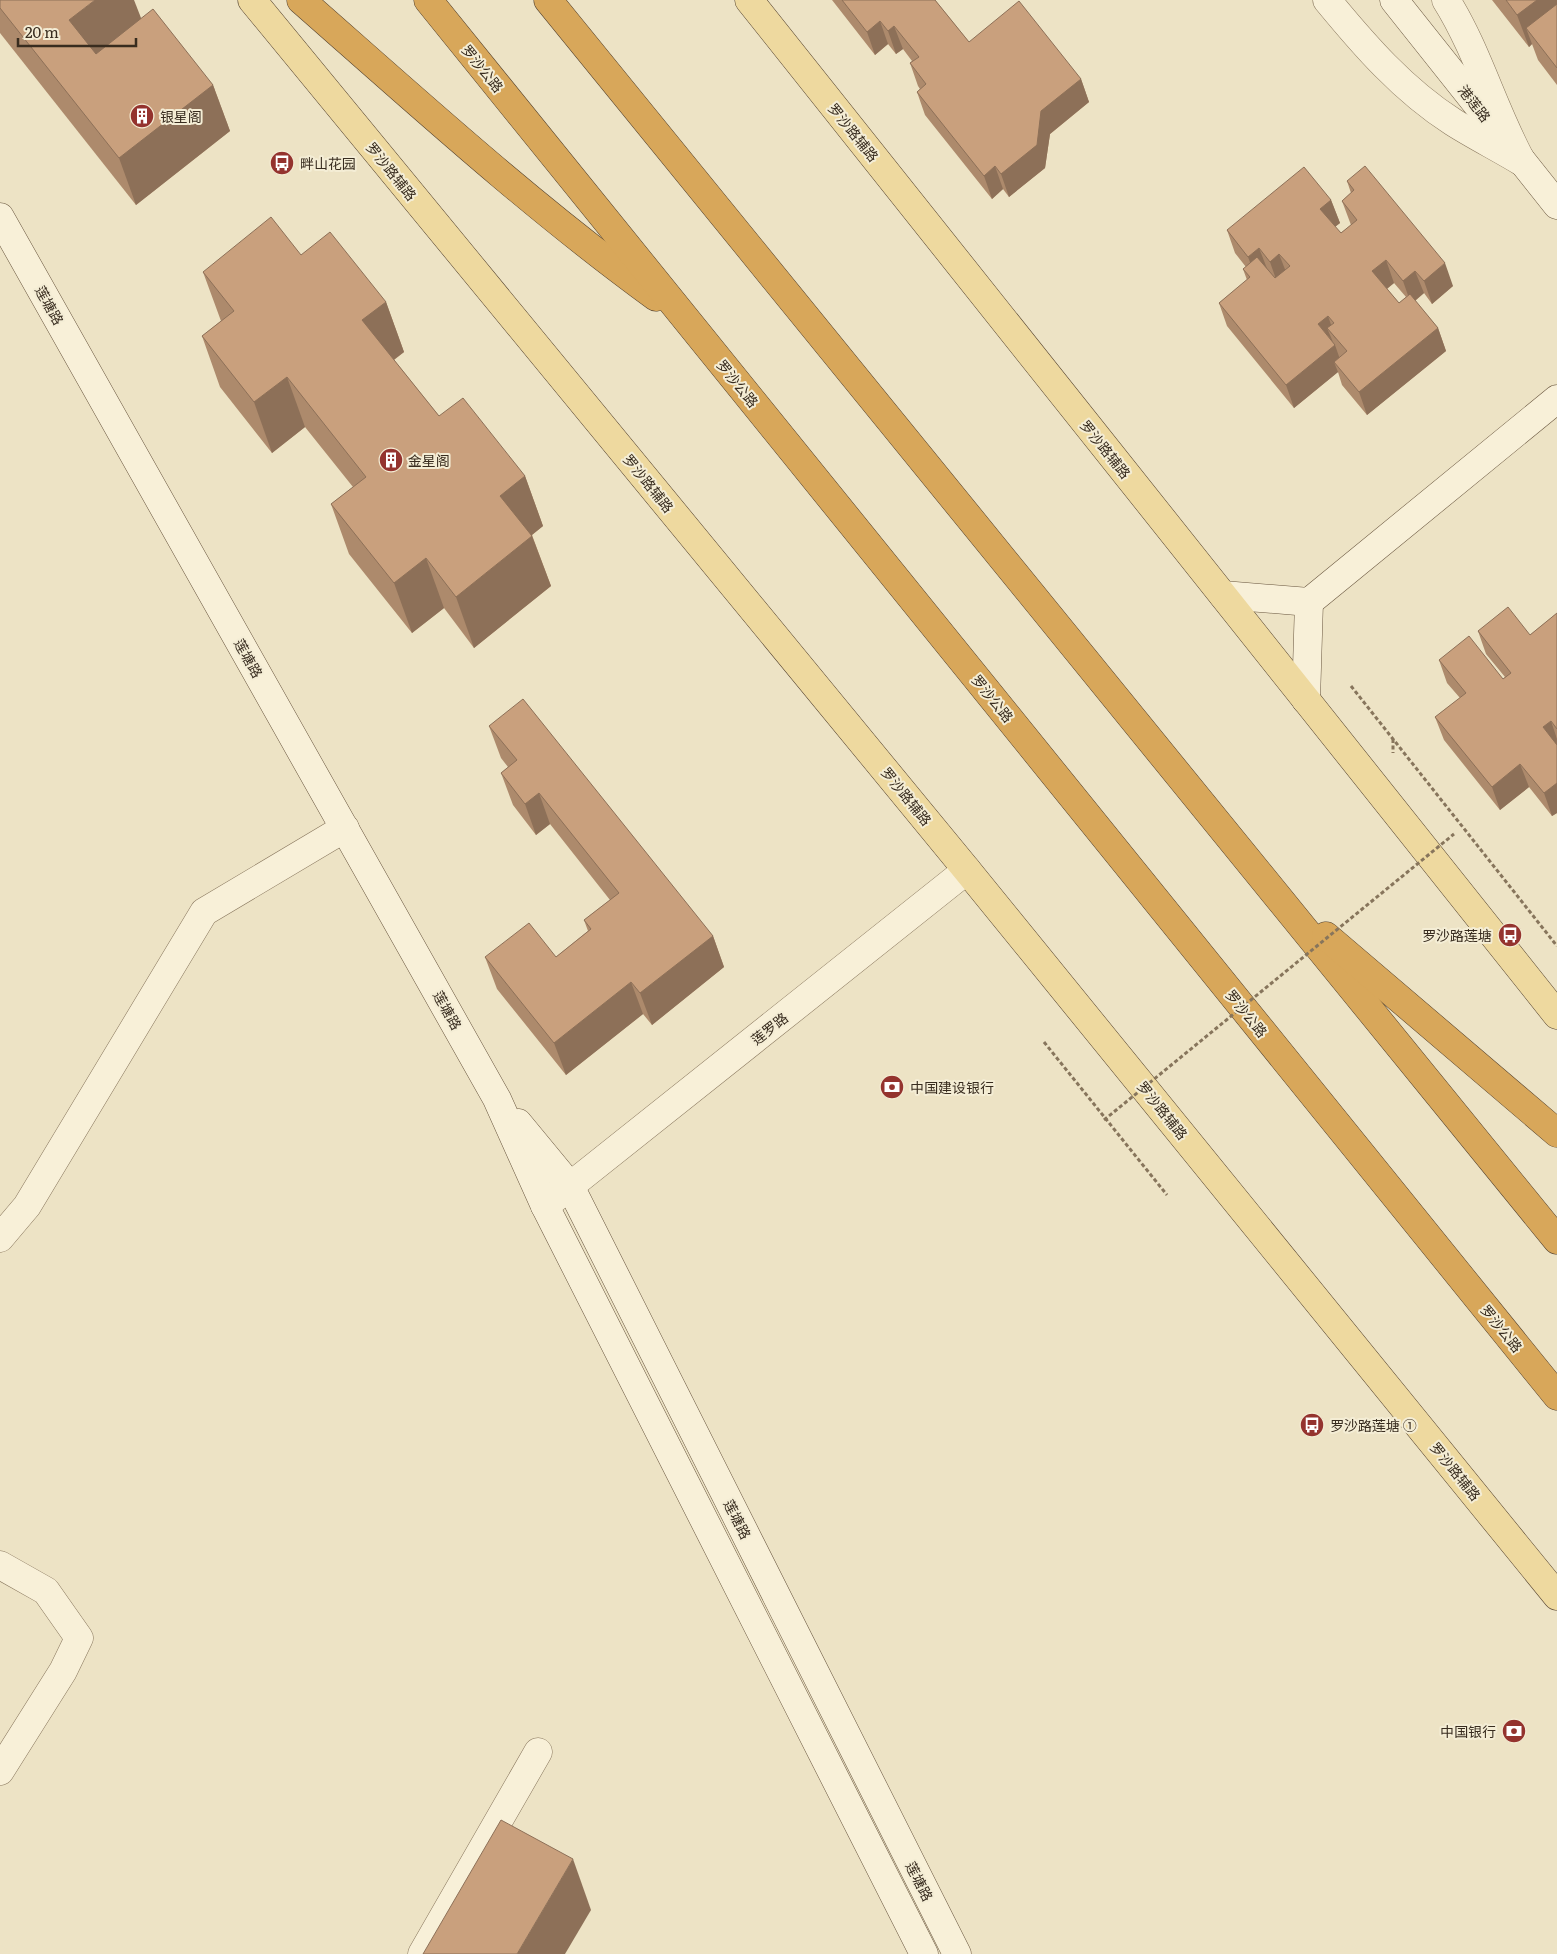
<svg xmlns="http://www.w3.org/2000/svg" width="1557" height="1954" viewBox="0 0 1557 1954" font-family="Literata,'Noto Sans SC',serif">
<rect width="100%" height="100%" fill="#ede3c5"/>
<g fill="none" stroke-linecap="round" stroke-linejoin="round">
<g stroke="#87755c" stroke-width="29">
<g id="street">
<path d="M1327,0c37,45 76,90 126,122 22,14 46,26 69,40 -29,-53 -44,-111 -76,-162"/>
<polyline points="545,1206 967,870"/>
<polyline points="0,1238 27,1206 204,912 345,828"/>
<polyline points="0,1565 46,1591 79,1638 63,1671 0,1771"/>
<polyline points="422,1954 538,1752"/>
</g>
</g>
<g stroke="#69563f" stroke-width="29">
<g id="secondary">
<polyline points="1394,0 1557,205"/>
<polyline points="0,217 497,1099 545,1206 924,1954"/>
<polyline points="1223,595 1309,602 1557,399"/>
<polyline points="1306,700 1309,602"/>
<polyline points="518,1123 570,1186 957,1954"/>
</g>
</g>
<g stroke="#554330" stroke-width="29">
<g id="primary">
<polyline points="252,0 967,870 1557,1596"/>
<polyline points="749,0 1557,1015"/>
</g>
</g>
<g stroke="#554330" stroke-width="29">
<g id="highway">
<path d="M301,0c116,102 230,206 355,297"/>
<polyline points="428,0 1557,1396"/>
<polyline points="548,0 1557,1240"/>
<polyline points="1326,936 1557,1133"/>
</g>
</g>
<g stroke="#87755c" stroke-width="3" stroke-dasharray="4 2.5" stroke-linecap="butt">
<polyline points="1351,686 1557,946"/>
<polyline points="1393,739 1393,753"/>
<polyline points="1044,1042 1167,1195"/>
</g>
<use href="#street" stroke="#f8f0d8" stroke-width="28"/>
<use href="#secondary" stroke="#f8f0d8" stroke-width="28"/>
<use href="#primary" stroke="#eed99f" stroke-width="28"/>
<use href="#highway" stroke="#d8a75a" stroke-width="28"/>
<polyline stroke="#87755c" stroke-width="3" stroke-dasharray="4 2.5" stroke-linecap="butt" points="1104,1120 1454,834"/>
</g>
<g fill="#ad8a6c" fill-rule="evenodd">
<polygon points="0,0 141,19 213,85 230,131 136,205 0,33"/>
<polygon points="832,0 935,0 969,42 1081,79 1089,102 1050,134 1045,168 1009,197 1003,189 992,199 925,115 917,92 920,89 918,86 910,63 912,61 903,49 896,54 888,44 875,55"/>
<polygon points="1492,0 1557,0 1557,85 1538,60 1532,44 1529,47"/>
<path d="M1347,181l106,105 -21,18 -8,-11 -9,8 23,27 8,23 -79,64 -25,-30 -4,-13 -44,36 -67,-82 -8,-23 28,-23 -4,-11 3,-2 -11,-14 -8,-23 104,-30 9,23 -5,4 6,6 10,-8 -9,-24 9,-8zM1394,283l12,14 -7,6 -12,-14z"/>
<polygon points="301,255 386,302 404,352 394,360 439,416 525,476 543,526 532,535 551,586 474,648 444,608 412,633 349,554 331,504 353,487 305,427 272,453 220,387 202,336 221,321 203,272"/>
<polygon points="1557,613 1557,813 1552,816 1529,787 1500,810 1444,740 1435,717 1460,698 1447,683 1439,660 1503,679 1505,677 1486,654 1478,631 1530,635"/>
<polygon points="489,726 713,936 724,967 652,1025 643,1014 566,1075 497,989 485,957 556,957 588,931 584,920 610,900 550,824 536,835 513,805 501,773 508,767 501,758"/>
</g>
<g fill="#8d7058">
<polygon points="95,0 134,0 143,23 86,67 69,20"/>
<polygon points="1537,0 1557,0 1557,25 1526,28 1532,44 1529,47 1517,15"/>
<polygon points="880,21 888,44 875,55 867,32"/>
<polygon points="894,26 903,49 896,54 888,31"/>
<polygon points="1081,79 1089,102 1050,134 1045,168 1009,197 1001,174 1041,111"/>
<polygon points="213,85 230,131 136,205 119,158"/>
<polygon points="995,166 1003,189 992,199 984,176"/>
<polygon points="1331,200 1340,223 1328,232 1320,209"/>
<polygon points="1259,248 1268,271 1257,280 1248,257"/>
<polygon points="1279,254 1288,277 1278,285 1270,262"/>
<polygon points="1386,260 1394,283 1380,294 1372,271"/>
<polygon points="1445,263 1453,286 1432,304 1424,281"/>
<polygon points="1415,271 1424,293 1411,304 1403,281"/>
<polygon points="386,302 404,352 380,370 362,320"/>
<polygon points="1328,316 1336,339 1327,328 1333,342 1318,324"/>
<polygon points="1438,328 1446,351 1367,415 1359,392"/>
<polygon points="1335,345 1343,368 1334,362 1338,372 1294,408 1286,385"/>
<polygon points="287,377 305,427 272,453 254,402"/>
<polygon points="525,476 543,526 518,546 500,496"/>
<polygon points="532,536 551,586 474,648 456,597"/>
<polygon points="426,558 444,608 412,633 394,583"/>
<polygon points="1551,721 1557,739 1557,746 1543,727"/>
<polygon points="1520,764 1529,787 1500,810 1492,787"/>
<polygon points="1557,783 1557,813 1552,816 1544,793"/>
<polygon points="539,793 550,824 536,835 525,804"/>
<polygon points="713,936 724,967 652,1025 640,993"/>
<polygon points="631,982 643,1014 566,1075 554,1043"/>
<polygon points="573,1859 591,1910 565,1954 517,1954"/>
</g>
<g fill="#c9a07d" stroke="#8d7058">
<polygon points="0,0 95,0 69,20 96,54 153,9 213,85 119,158 0,8"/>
<polygon points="842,0 935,0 969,42 1019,1 1081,79 1041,111 1037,145 1001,174 995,166 984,176 917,92 926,84 910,63 919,57 894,26 888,31 880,21 867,32"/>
<polygon points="1506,0 1537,0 1517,15"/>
<polygon points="1557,4 1557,68 1526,28"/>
<polygon points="1365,166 1445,263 1424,281 1415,271 1403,281 1386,260 1372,271 1399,303 1410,294 1438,328 1359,392 1334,362 1347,351 1327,328 1334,323 1328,316 1318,324 1335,345 1286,385 1219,303 1250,277 1243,269 1257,257 1275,278 1290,266 1279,254 1270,262 1259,248 1248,257 1227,230 1304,167 1331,200 1320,209 1341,233 1357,220 1342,201 1354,190 1347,181"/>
<polygon points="271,217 301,255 330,232 386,302 362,320 439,416 463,398 525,476 500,496 532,536 456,597 426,558 394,583 331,504 366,477 287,377 254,402 202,336 234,311 203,272"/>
<polygon points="1508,607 1530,635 1557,613 1557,729 1551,721 1543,727 1557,745 1557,783 1544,793 1520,764 1492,787 1435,717 1466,693 1439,660 1469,636 1503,679 1511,673 1478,631"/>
<polygon points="523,699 713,936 640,993 631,982 554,1043 485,957 529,923 556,957 591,929 584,920 619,893 539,793 525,804 501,773 517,760 489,726"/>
<polygon points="501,1820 573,1859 517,1954 423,1954"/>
</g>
<defs>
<g id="building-disc" transform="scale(1.25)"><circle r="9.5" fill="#94332e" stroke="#f4edd5"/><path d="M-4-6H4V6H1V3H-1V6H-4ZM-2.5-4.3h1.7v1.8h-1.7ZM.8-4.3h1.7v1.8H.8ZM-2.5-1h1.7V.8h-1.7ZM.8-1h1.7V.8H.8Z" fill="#fff"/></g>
<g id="bus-disc" transform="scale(1.25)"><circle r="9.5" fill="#94332e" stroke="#f4edd5"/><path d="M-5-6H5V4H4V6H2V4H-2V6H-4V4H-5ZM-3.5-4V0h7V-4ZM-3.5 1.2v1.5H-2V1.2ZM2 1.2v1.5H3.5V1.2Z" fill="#fff"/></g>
<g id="bank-disc" transform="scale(1.25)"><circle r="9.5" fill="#94332e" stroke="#f4edd5"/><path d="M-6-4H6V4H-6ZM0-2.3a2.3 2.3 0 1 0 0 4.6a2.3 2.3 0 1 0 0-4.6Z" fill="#fff"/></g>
</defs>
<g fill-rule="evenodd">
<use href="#building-disc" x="142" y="116"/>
<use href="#bus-disc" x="282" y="163"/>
<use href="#building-disc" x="391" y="460"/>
<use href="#bus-disc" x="1510" y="935"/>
<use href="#bank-disc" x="892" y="1087"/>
<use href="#bus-disc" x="1312" y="1425"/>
<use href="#bank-disc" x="1514" y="1731"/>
</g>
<g text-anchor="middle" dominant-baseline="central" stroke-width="4" stroke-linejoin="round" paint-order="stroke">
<g font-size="14" fill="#382c1f" stroke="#f4edd5">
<text transform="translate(483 68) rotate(51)">罗沙公路</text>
<text transform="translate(1475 103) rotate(52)">港莲路</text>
<text transform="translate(854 132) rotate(51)">罗沙路辅路</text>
<text transform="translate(392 171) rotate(51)">罗沙路辅路</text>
<text transform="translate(50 305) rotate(61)">莲塘路</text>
<text transform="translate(738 383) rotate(51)">罗沙公路</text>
<text transform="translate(1106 449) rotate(51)">罗沙路辅路</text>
<text transform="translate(649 483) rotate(51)">罗沙路辅路</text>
<text transform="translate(249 658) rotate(61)">莲塘路</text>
<text transform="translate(993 698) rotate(51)">罗沙公路</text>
<text transform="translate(907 796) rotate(51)">罗沙路辅路</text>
<text transform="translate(448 1010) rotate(61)">莲塘路</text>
<text transform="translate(1247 1013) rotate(51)">罗沙公路</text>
<text transform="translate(769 1028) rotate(-38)">莲罗路</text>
<text transform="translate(1163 1110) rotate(51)">罗沙路辅路</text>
<text transform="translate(1502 1328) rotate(51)">罗沙公路</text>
<text transform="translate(1456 1471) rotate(51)">罗沙路辅路</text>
<text transform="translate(738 1519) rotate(63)">莲塘路</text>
<text transform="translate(920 1881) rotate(63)">莲塘路</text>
</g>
<g font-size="14" fill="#382c1f" stroke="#f4edd5" text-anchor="start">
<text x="160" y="116">银星阁</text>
<text x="300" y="163">畔山花园</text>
<text x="408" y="460">金星阁</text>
<text x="1492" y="935" text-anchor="end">罗沙路莲塘</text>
<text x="910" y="1087">中国建设银行</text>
<text x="1330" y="1425">罗沙路莲塘 ①</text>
<text x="1496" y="1731" text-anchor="end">中国银行</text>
</g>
</g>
<path d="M18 38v8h118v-8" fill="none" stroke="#382c1f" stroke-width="2.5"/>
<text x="25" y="38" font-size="15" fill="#382c1f" stroke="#f4edd5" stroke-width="4" paint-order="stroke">20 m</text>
</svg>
